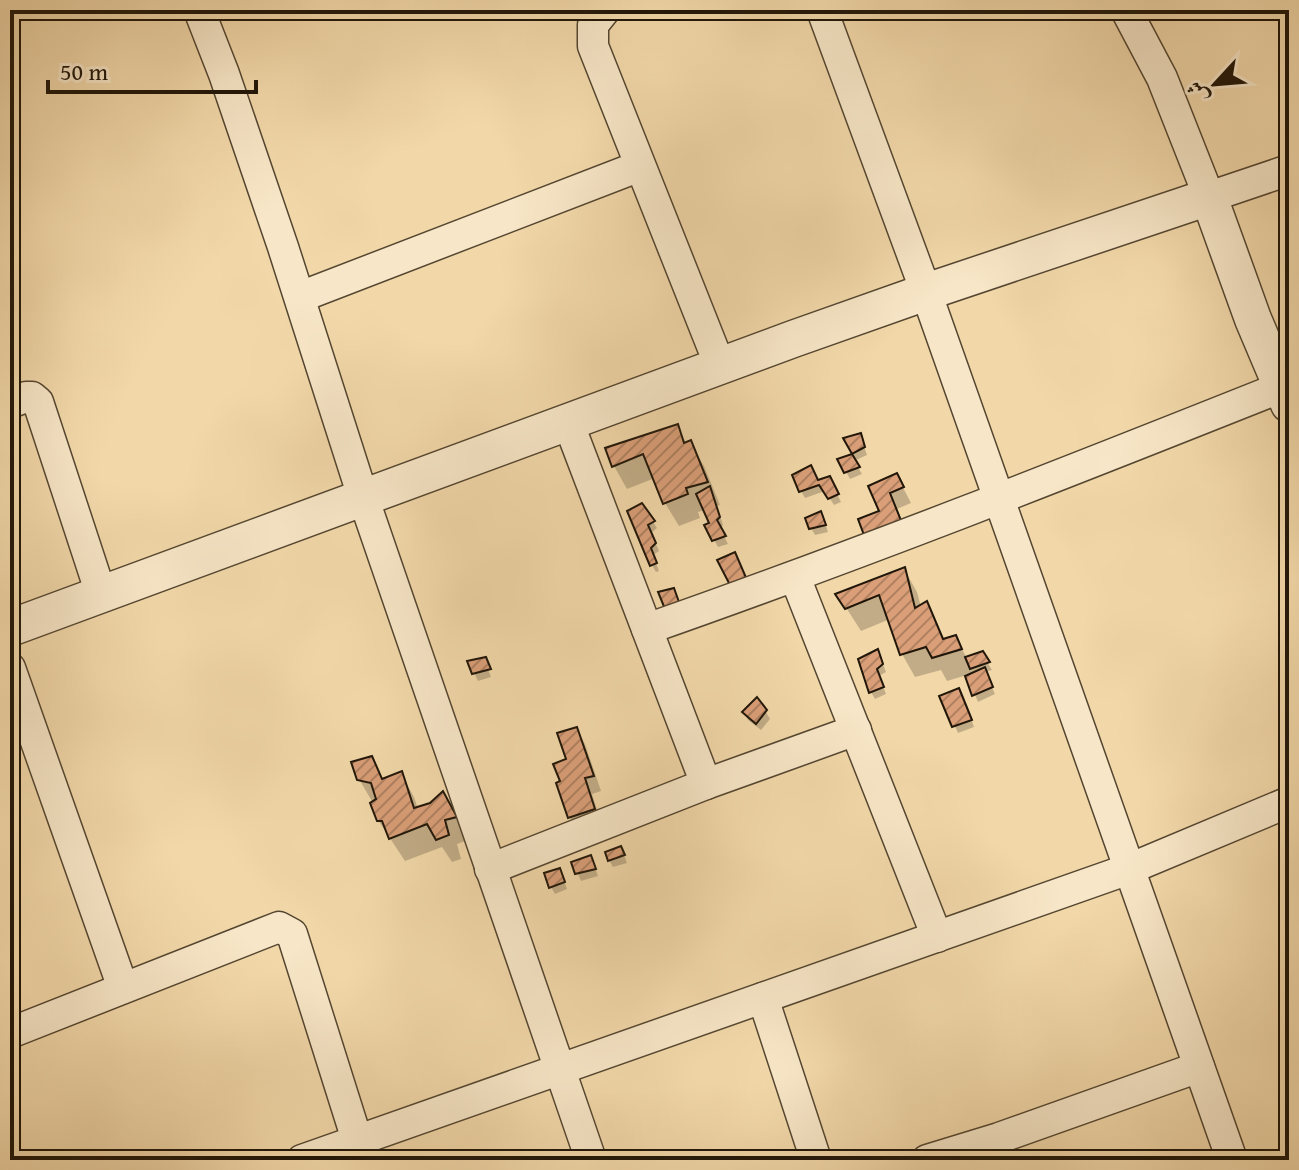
<svg xmlns="http://www.w3.org/2000/svg" width="1299" height="1170" viewBox="0 0 1299 1170" font-family="'Gentium Book Plus',Amiri,serif">
<defs>
<pattern id="building-hatch" width="6" height="6" patternUnits="userSpaceOnUse" patternTransform="scale(2)"><rect width="6" height="6" fill="#da9f78"/><path d="M-1 1l2-2M0 6l6-6M5 7l2-2" fill="none" stroke="#b08161"/></pattern>
</defs>
<rect width="100%" height="100%" fill="#f2d8a9"/>
<filter id="stains"><feTurbulence type="fractalNoise" baseFrequency=".0025" numOctaves="4"/><feColorMatrix values="0 0 0 0 .2 0 0 0 0 .09 0 0 0 0 .02 0 0 0 .5 -.17"/></filter>
<radialGradient id="worn" r=".72"><stop offset=".6" stop-color="#630" stop-opacity="0"/><stop offset="1" stop-color="#630" stop-opacity=".3"/></radialGradient>
<g fill="#0003">
<polygon points="677,427 687,444 690,443 704,466 720,505 717,506 723,525 720,529 728,544 718,547 707,526 711,524 705,510 698,512 700,518 679,526 665,503 655,478 627,489 614,466"/>
<polygon points="860,435 867,455 854,461 862,474 850,479 840,460 854,455 846,439"/>
<polygon points="897,476 911,503 897,509 911,544 881,512"/>
<polygon points="829,478 841,502 834,505 825,491 805,498 801,491"/>
<polygon points="630,512 653,522 657,528 651,533 659,551 653,555 659,571 656,572 652,565"/>
<polygon points="824,520 828,532 815,535 811,528"/>
<polygon points="904,569 917,592 921,607 926,604 945,640 955,637 967,658 982,654 992,670 985,672 995,694 978,702 967,675 947,681 941,670 915,677 902,654 890,619 861,631 838,595"/>
<polygon points="878,651 886,672 879,676 886,694 875,699 871,692"/>
<polygon points="469,662 486,664 491,677 478,681"/>
<polygon points="942,697 963,697 974,727 958,733"/>
<polygon points="766,712 770,719 761,730 748,720 744,713"/>
<polygon points="576,729 585,744 601,791 592,794 602,825 578,832 570,817 562,782"/>
<polygon points="371,759 383,780 401,774 414,797 418,809 456,817 468,840 457,844 461,859 452,862 442,847 405,861 378,820 373,803 359,779"/>
<polygon points="624,855 627,863 613,867 609,860"/>
<polygon points="573,863 594,865 598,876 581,881"/>
<polygon points="563,878 567,889 555,894 551,887"/>
</g>
<g fill="url(#building-hatch)" stroke="#201609" stroke-width="2">
<polygon points="678,424 684,443 691,440 708,482 686,488 688,494 663,504 643,454 612,467 605,448"/>
<polygon points="861,433 865,447 852,454 843,438"/>
<polygon points="852,454 860,467 844,473 837,459"/>
<polygon points="811,465 818,480 830,476 839,494 828,499 819,485 799,492 792,475"/>
<polygon points="897,473 904,487 890,493 904,528 867,543 858,519 879,511 868,486"/>
<polygon points="710,486 720,517 717,520 726,536 712,541 704,525 709,523 696,494"/>
<polygon points="642,503 655,521 648,525 656,543 651,548 657,563 650,566 627,511"/>
<polygon points="821,511 826,525 809,529 805,518"/>
<polygon points="735,552 747,580 731,587 717,560"/>
<polygon points="905,567 915,608 927,601 943,639 956,635 962,649 932,658 926,647 900,655 879,595 845,609 835,594"/>
<polygon points="674,588 680,605 665,609 658,592"/>
<polygon points="878,649 883,664 877,669 884,687 869,693 858,659"/>
<polygon points="983,651 990,662 970,669 965,657"/>
<polygon points="486,657 491,669 472,674 467,661"/>
<polygon points="985,667 993,687 972,696 965,676"/>
<polygon points="959,688 972,720 952,727 939,696"/>
<polygon points="757,697 767,710 756,724 742,712"/>
<polygon points="577,727 594,776 585,778 595,809 568,818 556,783 560,781 553,764 566,759 557,733"/>
<polygon points="372,756 382,779 402,771 414,808 430,803 443,791 457,817 445,820 449,835 436,840 427,824 389,839 382,821 377,821 370,803 376,799 371,783 357,780 351,762"/>
<polygon points="621,846 625,855 608,861 605,852"/>
<polygon points="591,855 596,869 575,874 571,862"/>
<polygon points="560,868 565,882 549,888 544,873"/>
</g>
<g fill="none" stroke-linecap="round" stroke-linejoin="round">
<g stroke="#544631" stroke-width="33">
<g id="minor">
<polyline points="199,10 224,74 283,247 363,497 591,1160"/>
<polyline points="605,10 593,25 593,46 720,366"/>
<polyline points="822,10 926,292 1232,1160"/>
<polyline points="1126,10 1162,78 1209,197 1289,170"/>
<polyline points="300,297 640,166"/>
<polyline points="10,403 26,397 32,397 38,402 101,594"/>
<polyline points="568,422 706,784"/>
<polyline points="795,577 937,937"/>
<path d="M647,629c214,-75 424,-158 635,-242"/>
<polyline points="10,668 123,988"/>
<polyline points="490,869 706,784 856,730"/>
<polyline points="763,998 816,1160"/>
<polyline points="10,1033 279,927 292,934 357,1140"/>
<polyline points="302,1160 1129,869 1289,802"/>
<polyline points="927,1160 999,1138 1199,1067"/>
</g>
</g>
<g stroke="#544631" stroke-width="39">
<polyline id="tertiary" points="10,628 793,339 926,292 1209,197 1253,319 1289,404"/>
</g>
<use href="#minor" stroke="#f7e6c7" stroke-width="30"/>
<use href="#tertiary" stroke="#f7e6c7" stroke-width="36"/>
</g>
<rect width="1299" height="1170" fill="none" stroke="#f2d8a9" stroke-width="40"/>
<rect x="12" y="12" width="1275" height="1146" fill="none" stroke="#201609" stroke-width="4"/>
<rect x="20" y="20" width="1259" height="1130" fill="none" stroke="#201609" stroke-width="2"/>
<g transform="translate(1215 84) rotate(244)" stroke="#f7e6c7" stroke-width="6" paint-order="stroke">
<path d="M0-6L14 30L0 20L-14 30Z" fill="#201609"/>
<text y="-12" font-size="22" font-weight="bold" text-anchor="middle" fill="#201609">ش</text>
</g>
<path d="M48 80v12h208v-12" fill="none" stroke="#201609" stroke-width="4"/>
<text x="60" y="80" font-size="24" fill="#201609" stroke="#f7e6c7" stroke-width="6" paint-order="stroke">50 m</text>
<rect width="100%" height="100%" filter="url(#stains)"/>
<rect width="100%" height="100%" fill="url(#worn)"/>
</svg>
